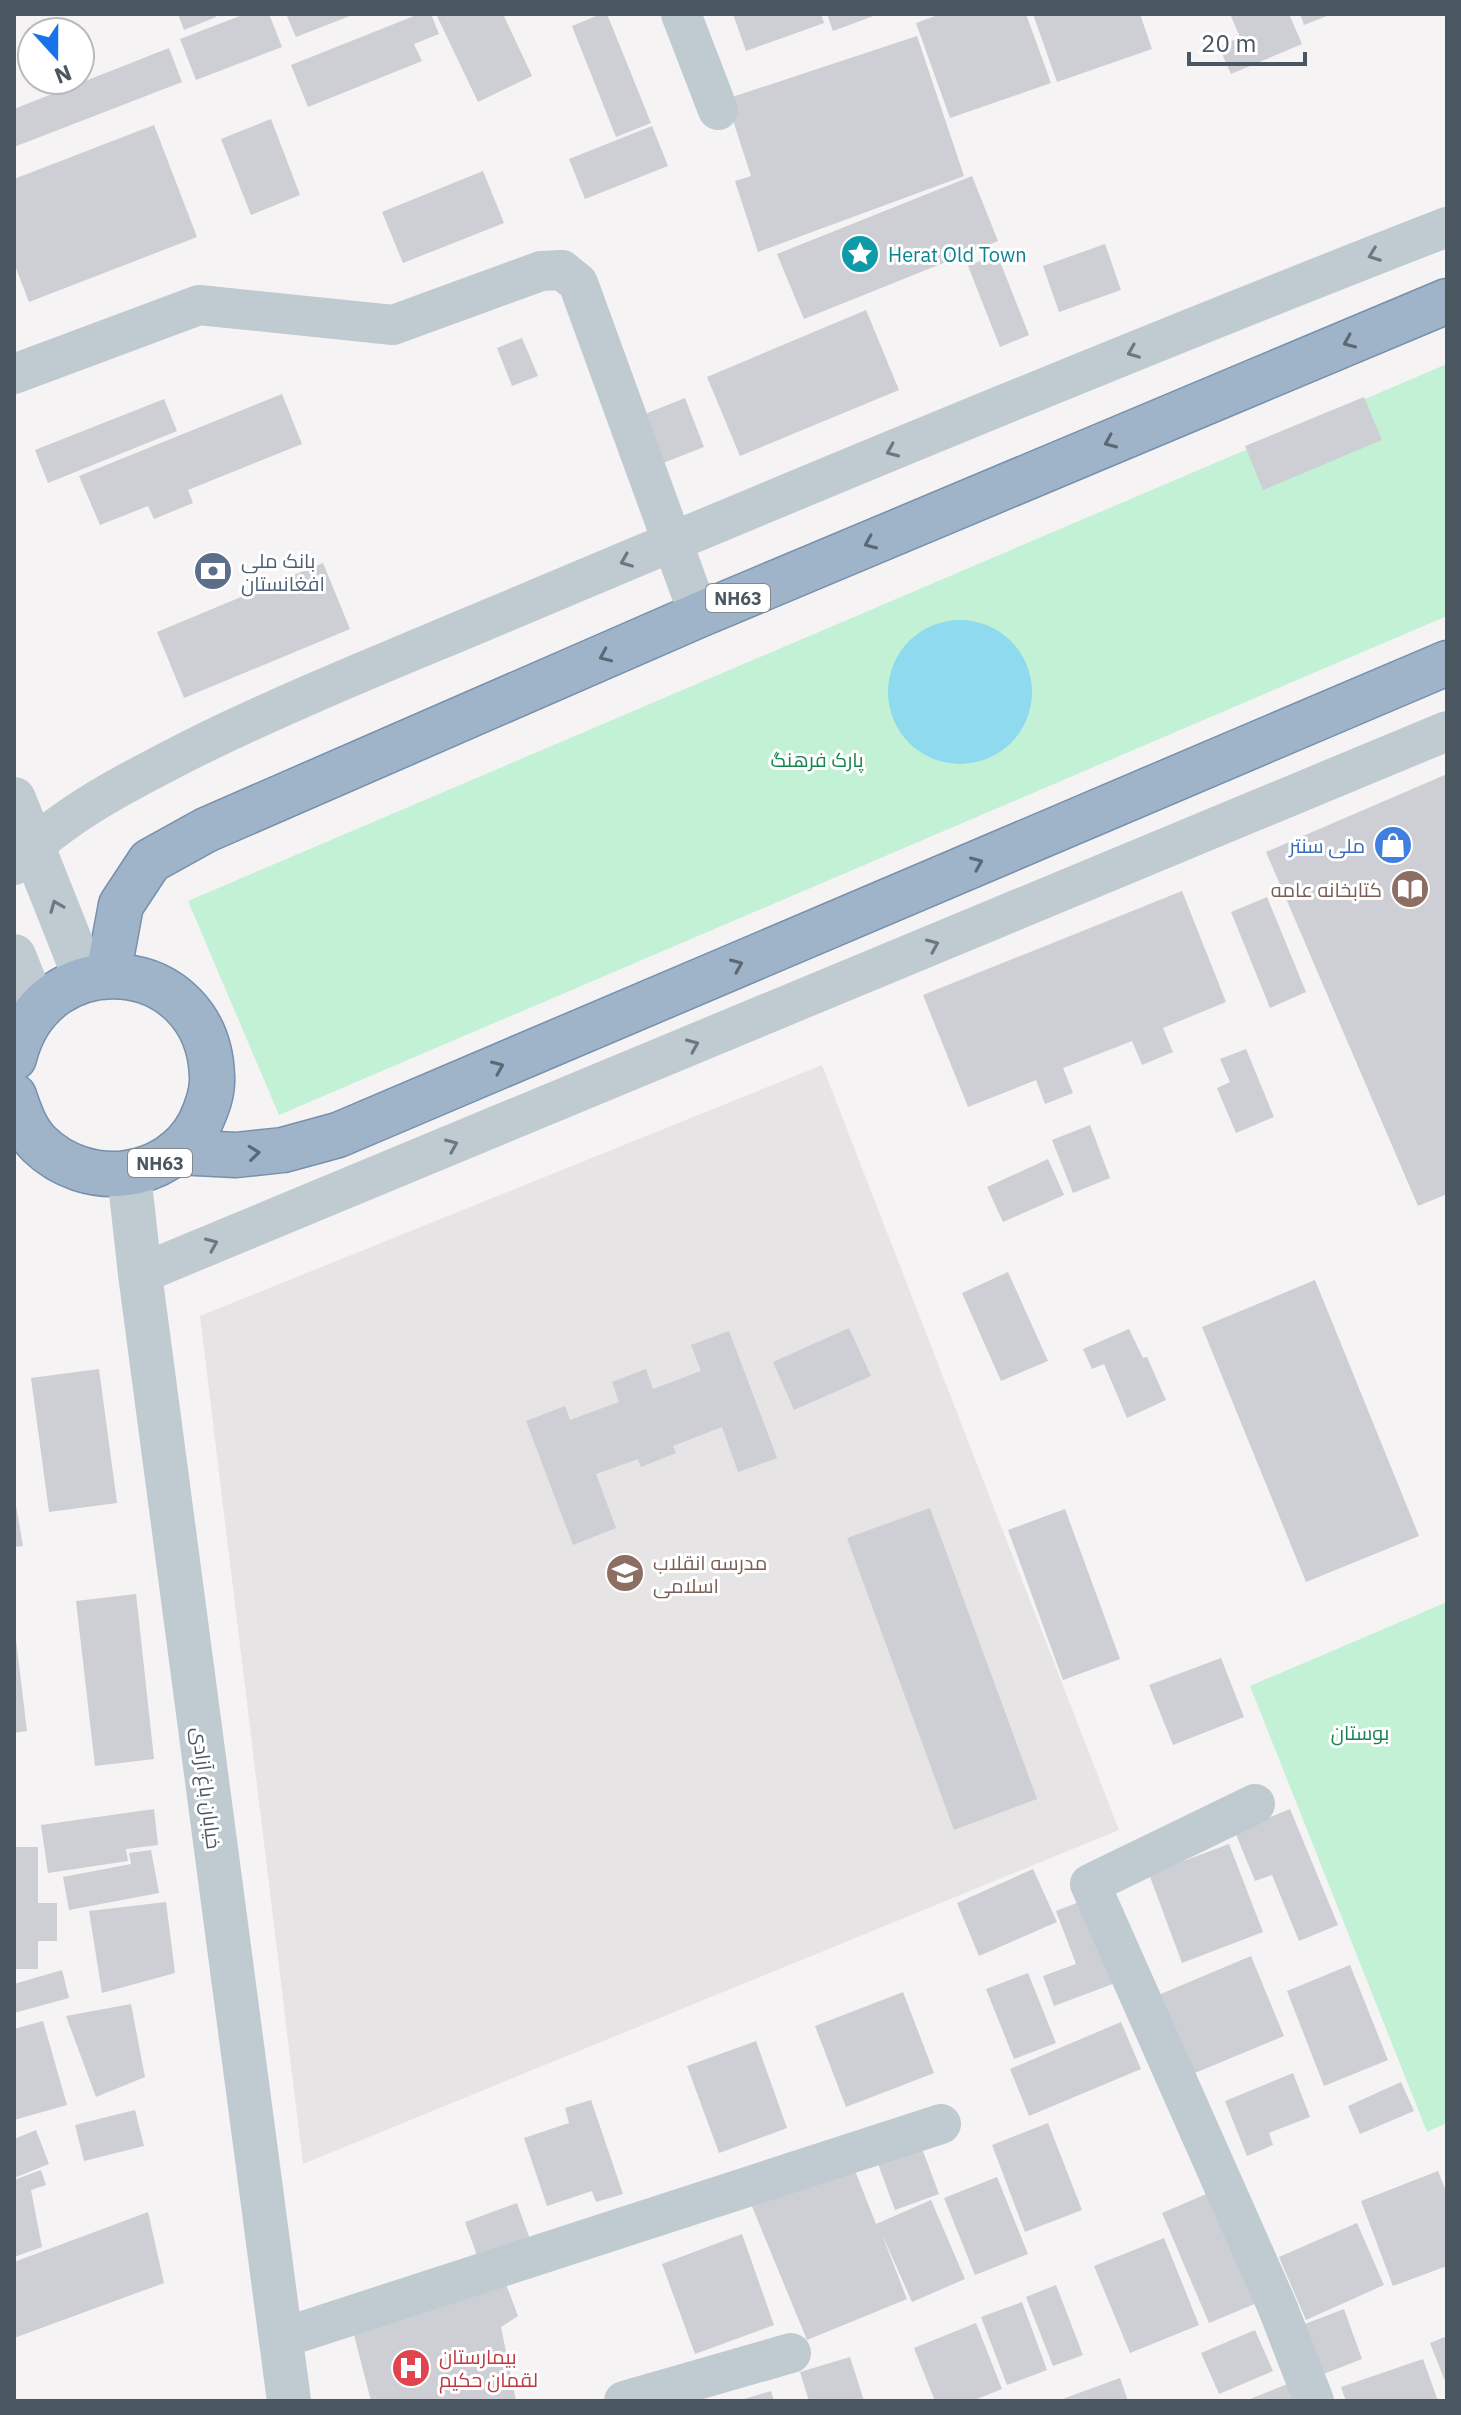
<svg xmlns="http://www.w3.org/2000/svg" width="1461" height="2415" viewBox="0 0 1461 2415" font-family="'IBM Plex Sans',Cairo,sans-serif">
<rect width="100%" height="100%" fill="#f5f3f3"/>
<polygon fill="#e6e4e5" points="822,1065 1119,1830 303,2164 200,1316"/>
<g fill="#c2f1d5">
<polygon points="1447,364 1447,616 279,1115 188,901"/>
<polygon points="1447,1602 1447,2123 1427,2132 1250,1686"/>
</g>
<circle fill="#8fdaee" cx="960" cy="692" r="72"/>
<g fill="#cdcfd5">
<polygon points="178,14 214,14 216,17 184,30"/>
<polygon points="245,14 269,14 282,47 196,80 180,39"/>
<polygon points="286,14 355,14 296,37"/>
<polygon points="419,14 431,14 439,34 414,44 422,61 308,107 291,65"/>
<polygon points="436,14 503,14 532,76 478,102"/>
<polygon points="601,14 607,14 651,123 616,137 572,26"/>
<polygon points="733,14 821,14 824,23 746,51"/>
<polygon points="827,14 879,14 833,31"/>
<polygon points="941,14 1026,14 1051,83 950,118 916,23"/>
<polygon points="1033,14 1140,14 1152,49 1057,82"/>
<polygon points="1230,14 1289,14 1302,44 1231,74 1219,47 1240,37"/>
<polygon points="1300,14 1332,14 1304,25"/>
<polygon points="917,36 964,176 758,252 735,181 751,176 726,99"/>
<polygon points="169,48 182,82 14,147 14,109"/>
<polygon points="271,119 300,195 251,215 221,139"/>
<polygon points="154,125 197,237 29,302 14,263 14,179"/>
<polygon points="652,126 668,166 585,199 569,159"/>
<polygon points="483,171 504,223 403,263 382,212"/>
<polygon points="972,176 998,241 804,319 777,254"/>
<polygon points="1105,244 1121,290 1059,312 1043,266"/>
<polygon points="997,254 1029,335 1000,347 968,266"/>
<polygon points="866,310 899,390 740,456 707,377"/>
<polygon points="522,338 538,376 512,386 497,348"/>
<polygon points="282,394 302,444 188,490 193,503 154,519 148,506 100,525 79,476"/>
<polygon points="1364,397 1382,440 1263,490 1245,446"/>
<polygon points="685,398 704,447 658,465 640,416"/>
<polygon points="164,399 177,431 48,483 35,450"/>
<polygon points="323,563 350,629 184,698 157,632"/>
<polygon points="1447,774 1447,1194 1418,1206 1266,852"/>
<polygon points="1182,891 1226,1002 1163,1028 1173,1052 1142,1065 1132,1041 1063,1068 1073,1093 1045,1104 1036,1080 968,1107 923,995"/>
<polygon points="1267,897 1306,992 1270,1008 1231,912"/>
<polygon points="1246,1049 1274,1117 1236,1133 1217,1088 1230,1082 1220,1059"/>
<polygon points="1090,1125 1110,1178 1073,1193 1052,1140"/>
<polygon points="1048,1159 1064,1195 1003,1222 987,1187"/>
<polygon points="1008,1272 1048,1361 1001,1381 962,1293"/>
<polygon points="1315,1280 1419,1536 1306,1582 1202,1327"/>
<polygon points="849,1328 871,1376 794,1410 773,1362"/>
<polygon points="1129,1329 1143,1358 1147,1357 1166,1400 1127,1418 1104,1364 1092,1369 1083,1349"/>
<polygon points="729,1331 777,1458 738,1472 722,1427 673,1446 676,1453 641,1467 638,1459 596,1474 616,1528 573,1545 526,1421 565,1406 570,1420 619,1402 612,1382 646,1369 653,1389 701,1371 691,1345"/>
<polygon points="99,1369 117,1503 49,1512 31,1378"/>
<polygon points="14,1494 23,1546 14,1547"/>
<polygon points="930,1508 1037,1799 954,1830 847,1538"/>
<polygon points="1065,1509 1120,1659 1063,1680 1008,1530"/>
<polygon points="136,1594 154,1759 95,1766 76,1601"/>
<polygon points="16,1640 27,1731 14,1733 14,1641"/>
<polygon points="1221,1658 1244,1717 1173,1745 1149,1685"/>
<polygon points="154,1809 158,1845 126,1849 128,1861 48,1873 41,1825"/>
<polygon points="1290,1809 1338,1925 1299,1941 1272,1875 1255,1881 1235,1832"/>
<polygon points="1229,1844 1263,1932 1182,1963 1149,1874"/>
<polygon points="14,1847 38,1847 38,1903 57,1903 57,1941 38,1941 38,1969 14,1969"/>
<polygon points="151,1850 159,1893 69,1910 63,1877 131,1864 129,1853"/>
<polygon points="1033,1869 1057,1922 979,1956 957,1903"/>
<polygon points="1087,1899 1118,1982 1054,2006 1043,1976 1076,1964 1056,1911"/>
<polygon points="166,1902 175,1973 102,1993 89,1911"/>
<polygon points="1251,1956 1284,2036 1190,2075 1156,1996"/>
<polygon points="1350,1965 1388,2060 1324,2086 1287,1991"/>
<polygon points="62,1970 69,1998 14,2013 14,1984"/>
<polygon points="1028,1973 1056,2043 1014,2059 986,1989"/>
<polygon points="903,1992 934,2073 846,2107 815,2026"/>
<polygon points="131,2004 145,2077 96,2097 66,2016"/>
<polygon points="43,2021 67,2105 14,2120 14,2029"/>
<polygon points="1121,2022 1141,2069 1029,2116 1010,2069"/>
<polygon points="756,2041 787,2128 719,2153 687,2066"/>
<polygon points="1293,2073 1310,2117 1269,2133 1273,2145 1247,2156 1225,2101"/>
<polygon points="1401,2082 1414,2111 1360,2134 1348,2106"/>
<polygon points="591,2100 623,2194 596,2202 592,2191 547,2206 524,2138 569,2123 565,2108"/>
<polygon points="135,2110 144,2146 84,2161 75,2125"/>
<polygon points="1048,2123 1082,2210 1025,2232 992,2145"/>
<polygon points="36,2130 49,2164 14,2178 14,2139"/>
<polygon points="918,2138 939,2194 895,2210 874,2153"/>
<polygon points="852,2163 876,2224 931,2200 965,2279 912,2302 881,2232 907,2299 807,2340 751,2204"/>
<polygon points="41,2170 46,2185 31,2190 42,2247 14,2257 14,2180"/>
<polygon points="1438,2171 1447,2194 1447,2266 1393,2286 1361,2201"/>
<polygon points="997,2177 1028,2254 975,2275 944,2198"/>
<polygon points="1218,2189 1264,2300 1209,2323 1162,2213"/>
<polygon points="517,2203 531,2242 479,2261 465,2222"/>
<polygon points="148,2212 164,2283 14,2338 14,2262"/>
<polygon points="1357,2223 1384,2285 1306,2320 1279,2257"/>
<polygon points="742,2234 774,2325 695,2354 662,2264"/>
<polygon points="1164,2238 1199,2325 1130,2353 1094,2266"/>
<polygon points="503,2276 518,2316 501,2327 516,2401 371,2401 354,2335"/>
<polygon points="1056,2285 1083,2355 1053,2366 1026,2297"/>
<polygon points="1022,2302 1047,2370 1007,2385 981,2317"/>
<polygon points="1344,2309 1362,2359 1316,2377 1297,2327"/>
<polygon points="976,2323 1002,2389 972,2401 935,2401 914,2348"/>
<polygon points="1255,2330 1273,2371 1219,2394 1201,2353"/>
<polygon points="1447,2336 1447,2386 1430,2343"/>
<polygon points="850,2357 864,2401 809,2401 800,2372"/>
<polygon points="1423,2359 1438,2401 1346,2401 1341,2387"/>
<polygon points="1120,2378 1128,2401 1057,2401"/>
<polygon points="1295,2381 1301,2401 1245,2401"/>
<polygon points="771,2391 774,2401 741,2401 741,2400"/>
</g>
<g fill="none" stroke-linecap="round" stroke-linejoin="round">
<g stroke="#7690ad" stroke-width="47">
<g id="trunk">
<polyline points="108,975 121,905 150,861 206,830 699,615 1447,301"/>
<path d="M14,1058c29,-119 194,-104 198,18 1,17 -5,32 -12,47 -32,60 -114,67 -161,21 -13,-13 -19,-30 -25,-48"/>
<polyline points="176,1152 236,1155 283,1150 338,1135 1447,663"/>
</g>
</g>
<g stroke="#c0cad1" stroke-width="40">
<polyline points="681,14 718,110"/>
<polyline points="14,374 199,305 393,325 541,271 562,270 578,283 699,615"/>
<path d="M14,865c47,-50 117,-85 178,-116 99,-49 202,-90 304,-133 315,-133 632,-265 951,-389"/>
<polyline points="140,1274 1447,731"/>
<polyline points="1255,1804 1090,1884 1277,2306 1314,2401"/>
<polyline points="279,2339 941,2124"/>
<polyline points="624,2401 791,2353"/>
</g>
<g stroke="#c0cad1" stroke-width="44">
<polyline points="14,799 85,978"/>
<polyline points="14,956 36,1011"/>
<polyline points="129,1174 140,1274 289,2401"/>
</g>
<use href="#trunk" stroke="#9fb4c9" stroke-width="44"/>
</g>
<defs><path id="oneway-chevron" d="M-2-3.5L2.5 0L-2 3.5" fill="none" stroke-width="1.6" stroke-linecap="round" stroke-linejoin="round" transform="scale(2)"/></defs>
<g stroke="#6d7982">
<use href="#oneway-chevron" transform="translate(1374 255) rotate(159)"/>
<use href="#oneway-chevron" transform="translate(1133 352) rotate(158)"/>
<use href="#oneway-chevron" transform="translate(892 451) rotate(157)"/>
<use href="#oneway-chevron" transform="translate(626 561) rotate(158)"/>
<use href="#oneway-chevron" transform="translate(56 906) rotate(-112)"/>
<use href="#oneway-chevron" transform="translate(933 945) rotate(-23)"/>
<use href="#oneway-chevron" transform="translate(693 1045) rotate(-23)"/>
<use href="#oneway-chevron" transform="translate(452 1145) rotate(-23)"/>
<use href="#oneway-chevron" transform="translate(212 1244) rotate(-23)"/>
</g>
<g stroke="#5b6975">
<use href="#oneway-chevron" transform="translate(1349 342) rotate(157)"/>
<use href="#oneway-chevron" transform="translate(1110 442) rotate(157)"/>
<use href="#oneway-chevron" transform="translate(870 543) rotate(157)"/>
<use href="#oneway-chevron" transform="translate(605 656) rotate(156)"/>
<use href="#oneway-chevron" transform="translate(977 863) rotate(-23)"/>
<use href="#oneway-chevron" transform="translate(737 965) rotate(-23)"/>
<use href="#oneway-chevron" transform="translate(498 1067) rotate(-23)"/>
<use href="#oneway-chevron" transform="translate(254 1153) rotate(-6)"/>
</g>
<defs>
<g id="sight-disc" transform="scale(2)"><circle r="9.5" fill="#0f9aa8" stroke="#fff"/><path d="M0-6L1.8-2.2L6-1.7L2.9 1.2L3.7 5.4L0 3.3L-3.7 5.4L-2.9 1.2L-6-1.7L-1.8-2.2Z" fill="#fff"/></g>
<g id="bank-disc" transform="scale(2)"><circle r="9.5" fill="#5c6f8a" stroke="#fff"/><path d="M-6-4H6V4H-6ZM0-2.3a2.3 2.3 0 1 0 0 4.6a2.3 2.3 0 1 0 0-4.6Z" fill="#fff"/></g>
<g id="shop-disc" transform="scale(2)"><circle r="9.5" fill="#3f7fe0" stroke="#fff"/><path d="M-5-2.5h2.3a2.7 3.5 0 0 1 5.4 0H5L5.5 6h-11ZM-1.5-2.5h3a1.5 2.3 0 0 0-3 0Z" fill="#fff"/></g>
<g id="library-disc" transform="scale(2)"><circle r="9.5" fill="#8d6e63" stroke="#fff"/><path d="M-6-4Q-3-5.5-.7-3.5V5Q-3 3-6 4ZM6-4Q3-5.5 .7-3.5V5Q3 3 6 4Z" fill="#fff"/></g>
<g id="school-disc" transform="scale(2)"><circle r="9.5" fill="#8d6e63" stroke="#fff"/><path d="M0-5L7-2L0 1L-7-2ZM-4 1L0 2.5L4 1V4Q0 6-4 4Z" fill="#fff"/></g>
<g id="hospital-disc" transform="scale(2)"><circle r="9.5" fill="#e0444e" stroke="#fff"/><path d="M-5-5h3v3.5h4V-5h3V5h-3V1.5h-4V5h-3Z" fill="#fff"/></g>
</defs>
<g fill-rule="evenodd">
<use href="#sight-disc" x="860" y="254"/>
<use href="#bank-disc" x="213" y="571"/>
<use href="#shop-disc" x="1393" y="845"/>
<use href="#library-disc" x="1410" y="889"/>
<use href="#school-disc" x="625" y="1573"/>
<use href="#hospital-disc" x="411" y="2368"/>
</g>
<g text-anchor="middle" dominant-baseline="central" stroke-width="6" stroke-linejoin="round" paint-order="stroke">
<g fill="#fff" stroke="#808990" stroke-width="2">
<rect x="706" y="584" width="64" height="28" rx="6"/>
<rect x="128" y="1149" width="64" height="28" rx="6"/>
</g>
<g font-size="18" font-weight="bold" fill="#4a5660">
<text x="738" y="598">NH63</text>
<text x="160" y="1163">NH63</text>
</g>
<g font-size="20" fill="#0d838f" stroke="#fff" text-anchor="start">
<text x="888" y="254">Herat Old Town</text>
</g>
<g font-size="20" fill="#4e5e75" stroke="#fff" text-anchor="start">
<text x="241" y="560">بانک ملی<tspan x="241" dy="23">افغانستان</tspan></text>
</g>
<g font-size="20" fill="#17854f" stroke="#fff">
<text x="817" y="759">پارک فرهنگ</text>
<text x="1360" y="1732">بوستان</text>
</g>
<g font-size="20" fill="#366cbe" stroke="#fff" text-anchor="end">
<text x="1365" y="845">ملی سنتر</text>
</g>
<g font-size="20" fill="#785e54" stroke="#fff" text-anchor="end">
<text x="1382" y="889">کتابخانه عامه</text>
<text x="653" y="1562" text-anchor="start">مدرسه انقلاب<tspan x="653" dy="23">اسلامی</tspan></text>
</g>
<g font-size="20" fill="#4a5660" stroke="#fff">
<text transform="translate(207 1788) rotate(83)">خیابان باغ آزادی</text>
</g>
<g font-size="20" fill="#be3a42" stroke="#fff" text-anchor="start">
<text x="439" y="2356">بیمارستان<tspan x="439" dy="23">لقمان حکیم</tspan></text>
</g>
</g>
<rect width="1461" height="2415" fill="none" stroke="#4a5660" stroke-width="32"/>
<g transform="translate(56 56) rotate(159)"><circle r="38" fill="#ffffff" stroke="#b7bbbf" stroke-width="2"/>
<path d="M0-6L14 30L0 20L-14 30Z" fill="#1973e8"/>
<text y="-12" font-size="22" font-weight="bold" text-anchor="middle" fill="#4a5660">N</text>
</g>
<path d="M1189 52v12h116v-12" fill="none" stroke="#4a5660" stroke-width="4"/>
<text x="1201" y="52" font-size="24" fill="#4a5660" stroke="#ffffff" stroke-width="6" paint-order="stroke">20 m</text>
</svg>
